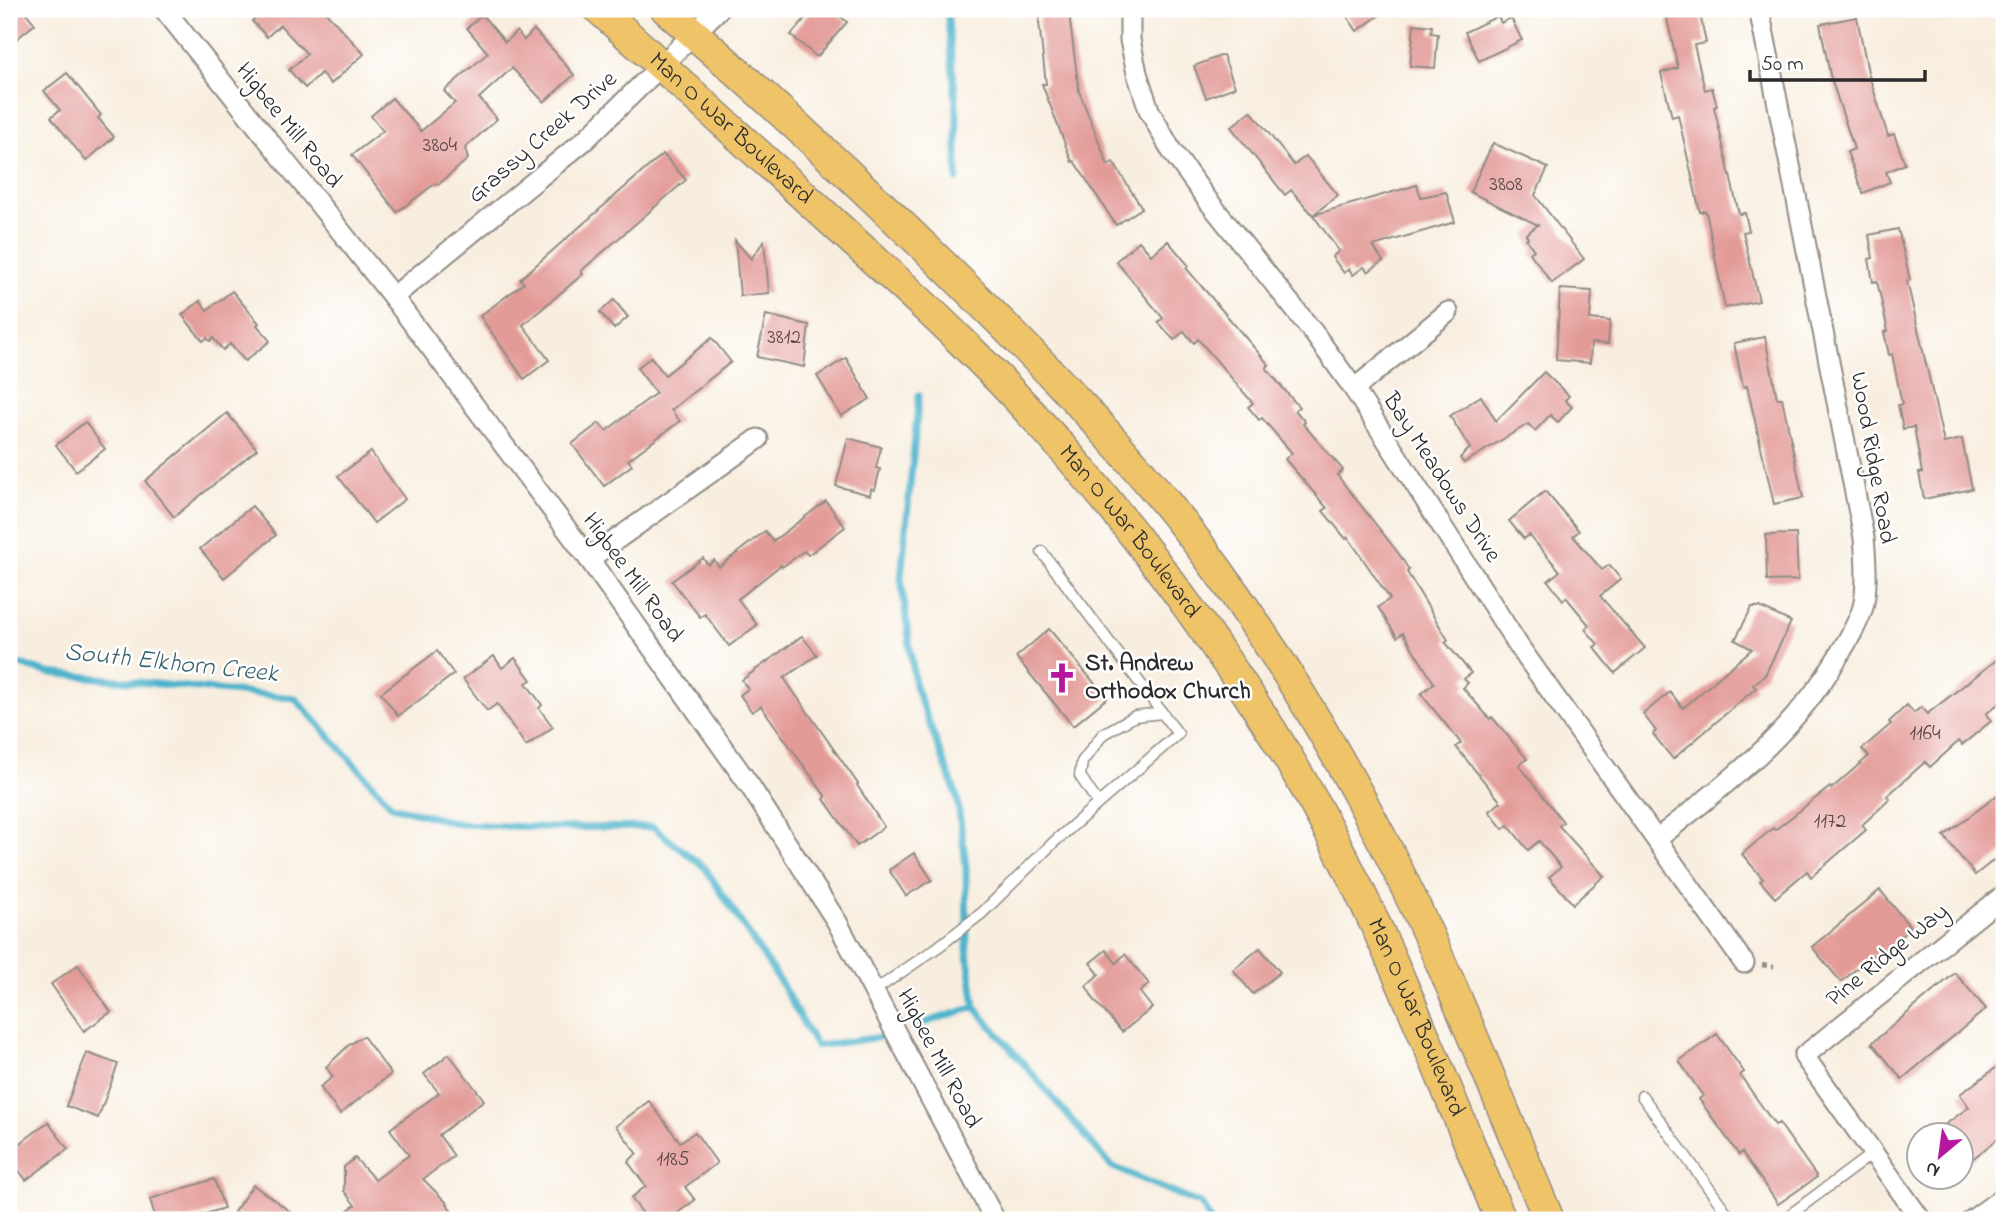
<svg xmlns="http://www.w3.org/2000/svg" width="2013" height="1229" viewBox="0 0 2013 1229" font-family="'Indie Flower',sans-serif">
<rect width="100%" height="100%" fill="#fff"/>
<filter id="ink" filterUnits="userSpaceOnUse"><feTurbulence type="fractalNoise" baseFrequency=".0143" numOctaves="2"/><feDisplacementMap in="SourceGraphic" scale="14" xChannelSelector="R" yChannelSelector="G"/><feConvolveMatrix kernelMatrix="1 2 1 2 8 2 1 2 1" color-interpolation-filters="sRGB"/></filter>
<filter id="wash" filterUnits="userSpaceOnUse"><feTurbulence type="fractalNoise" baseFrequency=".00686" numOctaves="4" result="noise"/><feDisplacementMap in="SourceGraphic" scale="28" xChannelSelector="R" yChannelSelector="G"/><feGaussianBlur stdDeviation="1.57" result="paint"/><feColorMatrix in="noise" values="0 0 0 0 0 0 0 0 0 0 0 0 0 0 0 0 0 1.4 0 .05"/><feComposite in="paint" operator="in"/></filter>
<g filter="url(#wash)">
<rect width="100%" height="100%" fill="#f8eedf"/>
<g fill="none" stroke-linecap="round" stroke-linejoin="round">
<g stroke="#4db4cc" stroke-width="7">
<polyline points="947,9 957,115 957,179"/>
<polyline points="919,395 901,578 915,686 957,796 966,865 967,949 975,1007"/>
<polyline points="9,661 49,673 295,698 392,806 459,824 559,828 653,827 705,868 781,983 816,1046 881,1037"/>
<polyline points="914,1026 975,1007 1111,1166 1202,1205 1210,1220"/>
</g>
</g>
<g id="blocks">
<g fill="#e39b98">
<polygon points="9,9 23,9 35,24 9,45"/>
<polygon points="265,9 323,9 364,54 331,84 321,73 305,88 289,70 307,54 280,25 267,37 252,21"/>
<polygon points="813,9 832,9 847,22 817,57 791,35"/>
<polygon points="1041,9 1072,9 1070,22 1079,91 1108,165 1113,162 1142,208 1116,225 1074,161 1072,162 1042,84 1046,84 1039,22"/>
<polygon points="1342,9 1388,9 1357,31"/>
<polygon points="1665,9 1699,9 1706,43 1694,45 1705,90 1712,88 1717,106 1714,107 1739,214 1745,213 1749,231 1743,232 1759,301 1725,308 1706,211 1700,212 1678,115 1672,117 1661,73 1678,68"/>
<polygon points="482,15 505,42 517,31 524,40 534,30 555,52 574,75 544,102 512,68 479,98 497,119 465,148 468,159 438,185 436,183 397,212 352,155 383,131 371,116 392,98 421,131 455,103 444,91 488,53 467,28"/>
<polygon points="1498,16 1501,23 1511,18 1522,40 1479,61 1465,32"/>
<polygon points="1857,17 1868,72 1888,136 1894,134 1905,164 1886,172 1890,182 1863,193 1847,152 1854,149 1830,75 1820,24"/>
<polygon points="1414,24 1432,26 1431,33 1438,34 1435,68 1410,66"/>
<polygon points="1223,55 1235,87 1206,98 1194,66"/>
<polygon points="67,73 101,115 98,118 114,137 86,161 51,117 60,110 44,91"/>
<polygon points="1251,111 1294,165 1306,156 1338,195 1313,215 1291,190 1285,195 1231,127"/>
<polygon points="1493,143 1548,168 1535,195 1584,259 1552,283 1530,253 1534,250 1526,239 1528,238 1526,234 1538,225 1470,192"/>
<polygon points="663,154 686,180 581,271 583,274 523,325 549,360 524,379 480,316 524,283 520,279"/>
<polygon points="1417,185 1421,197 1446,192 1455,222 1373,246 1383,261 1368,272 1364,267 1353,275 1349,269 1344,273 1332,257 1339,251 1313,215"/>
<polygon points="1898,229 1910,280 1907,281 1944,443 1962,439 1972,489 1924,499 1919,473 1922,473 1914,427 1903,429 1898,405 1902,404 1892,354 1889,355 1884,332 1888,331 1877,281 1873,282 1869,259 1873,258 1869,235"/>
<polygon points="735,240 751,259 764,241 769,293 740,296"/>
<polygon points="1139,241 1151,255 1168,241 1189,266 1186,268 1269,365 1266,368 1299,407 1295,410 1305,422 1303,424 1343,470 1337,475 1399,554 1409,570 1407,572 1448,640 1445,642 1471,673 1464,679 1468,683 1463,688 1490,719 1492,717 1527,759 1519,765 1563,822 1559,826 1604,876 1573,904 1549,877 1561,867 1539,841 1528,850 1508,825 1503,829 1489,811 1501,802 1456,747 1461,743 1421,694 1434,683 1403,633 1397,637 1378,607 1390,599 1348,537 1346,539 1323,511 1327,508 1285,459 1292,453 1262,418 1259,420 1248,407 1253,403 1198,339 1194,343 1184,331 1174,340 1158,322 1163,318 1116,261"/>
<polygon points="1560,289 1592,291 1590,319 1610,321 1608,344 1591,343 1590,363 1556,360"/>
<polygon points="232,291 259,323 257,325 270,341 245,361 230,344 223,350 213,338 210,341 207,338 203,341 182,315 200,301 207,310"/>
<polygon points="614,300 628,317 614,329 600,312"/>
<polygon points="766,315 809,325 804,367 757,357"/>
<polygon points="1765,337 1777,398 1782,398 1803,498 1774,504 1747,386 1743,387 1734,343"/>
<polygon points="712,338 731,362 671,410 680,421 628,460 632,465 604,486 572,444 599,423 606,431 656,393 637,368 651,357 665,375"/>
<polygon points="846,358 870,399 841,416 817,376"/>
<polygon points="1544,372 1569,396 1565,400 1572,407 1558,422 1550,415 1535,431 1528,424 1464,463 1460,458 1470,448 1450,416 1481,396 1496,421"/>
<polygon points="227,413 257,449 174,517 145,481"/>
<polygon points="85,422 105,449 76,471 56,445"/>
<polygon points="848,438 881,447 876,468 880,469 875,490 871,489 870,495 836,486"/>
<polygon points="371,452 405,499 374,523 338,476"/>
<polygon points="1545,491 1579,531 1573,536 1602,570 1609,565 1621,579 1600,596 1645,648 1615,673 1594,647 1598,644 1585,629 1589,625 1566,597 1563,600 1548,581 1560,571 1529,535 1524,539 1509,521"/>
<polygon points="826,501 845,527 808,555 804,551 782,567 781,565 738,599 757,625 729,646 705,614 700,617 672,581 703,558 708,565 714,560 719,567 765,531 773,541"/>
<polygon points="252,506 276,535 224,578 200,549"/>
<polygon points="1796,534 1798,580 1767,581 1766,535"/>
<polygon points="1752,607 1760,607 1791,622 1765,675 1753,685 1756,688 1673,759 1653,734 1656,731 1643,714 1670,692 1683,708 1752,649 1735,640"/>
<polygon points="1049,629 1107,698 1073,726 1016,657"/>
<polygon points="802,636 817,655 784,678 858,784 857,785 884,827 857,846 824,799 826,797 761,706 752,712 740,695 748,689 742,680"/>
<polygon points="437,651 454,674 398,716 381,693"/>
<polygon points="2004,654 2004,699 1986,714 1991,721 1962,745 1959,741 1930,767 1925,762 1887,796 1890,799 1862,825 1866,830 1811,877 1807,871 1775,898 1760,881 1763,879 1742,854 1773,828 1775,830 1830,787 1831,789 1869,756 1862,749 1891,724 1889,722 1907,705 1914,713 1921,707 1927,714"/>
<polygon points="494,656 502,668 515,658 531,680 526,683 542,705 539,708 553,727 526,746 497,704 487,711 463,679"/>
<polygon points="2004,790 2004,852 1975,875 1944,836"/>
<polygon points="914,853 932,880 906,896 889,870"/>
<polygon points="1880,890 1911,928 1875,958 1873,955 1841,982 1812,947"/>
<polygon points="1260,948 1280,972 1253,994 1233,970"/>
<polygon points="1106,950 1116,963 1125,954 1149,984 1140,992 1152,1008 1122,1032 1095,1001 1086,986 1099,974 1090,963"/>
<polygon points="78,965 111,1012 84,1031 51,984"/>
<polygon points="1955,973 1986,1009 1902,1079 1872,1043"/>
<polygon points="1717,1034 1744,1072 1740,1075 1775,1125 1779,1123 1817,1177 1778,1204 1742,1152 1739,1155 1699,1099 1703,1096 1679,1061"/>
<polygon points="363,1036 391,1074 340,1114 320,1087 333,1077 326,1067 349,1045"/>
<polygon points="87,1053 118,1064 98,1118 66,1106"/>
<polygon points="449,1054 484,1100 439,1135 454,1156 423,1179 447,1203 456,1220 334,1220 355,1205 344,1191 344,1167 355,1158 375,1180 409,1155 390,1129 439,1093 424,1074"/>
<polygon points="2004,1062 2004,1134 1961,1168 1961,1135 1931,1135 1969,1107 1960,1094"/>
<polygon points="649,1101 680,1142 695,1132 717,1163 685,1187 695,1200 668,1220 648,1220 631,1198 646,1186 628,1162 637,1153 616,1126"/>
<polygon points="48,1122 68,1149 26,1180 9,1157 9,1152"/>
<polygon points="214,1179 224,1208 186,1220 156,1220 150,1199"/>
<polygon points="253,1185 276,1201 301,1220 247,1220 234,1212"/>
</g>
</g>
</g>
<g filter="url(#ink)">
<use href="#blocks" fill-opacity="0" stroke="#928c85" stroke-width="2"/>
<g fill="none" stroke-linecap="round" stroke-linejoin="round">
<g stroke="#928c85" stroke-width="13">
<g id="lane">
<polyline points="1098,803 1080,776 1082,762 1103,734 1135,716 1162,713"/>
<polyline points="874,991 938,947 982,913 1054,842 1178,734 1042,552"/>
<polyline points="1642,1096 1732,1220"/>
<polyline points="1783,1220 1873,1153"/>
</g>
</g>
<g stroke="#928c85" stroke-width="23">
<g id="street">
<polyline points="164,9 393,297 589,559 750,786 837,922 995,1220"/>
<polyline points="1130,9 1130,40 1137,73 1149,110 1171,150 1206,198 1313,332 1354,389 1520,648 1744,963"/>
<polyline points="393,297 585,140 719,9"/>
<polyline points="1354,389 1448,312"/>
<polyline points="589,559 758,439"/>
<path d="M1657,839c72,-58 134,-102 182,-184 9,-15 19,-31 24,-48 5,-21 3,-47 1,-69l-105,-529"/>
<polyline points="1921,1220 1804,1056 2004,895"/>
<polyline points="1972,1220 2004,1197"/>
</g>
</g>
<g stroke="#928c85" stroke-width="33">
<g id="primary">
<path id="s1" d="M599,9c80,72 159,145 239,218 41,38 84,75 124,115 119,116 222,250 311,391 95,152 159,322 228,487"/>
<path d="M666,9c94,82 186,167 275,254 98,96 195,194 276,306 62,86 118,179 167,274 62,121 112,251 165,377"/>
</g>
</g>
<polyline stroke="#928c85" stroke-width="4.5" stroke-dasharray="5 5" stroke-linecap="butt" points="1762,965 1774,967"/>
<use href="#lane" stroke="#fff" stroke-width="10"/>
<use href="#street" stroke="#fff" stroke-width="19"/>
<use href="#primary" stroke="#efc469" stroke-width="30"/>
</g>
</g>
<defs>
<g id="church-bare" transform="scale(2.415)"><path d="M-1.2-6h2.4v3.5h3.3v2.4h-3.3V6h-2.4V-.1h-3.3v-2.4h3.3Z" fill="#b5179e" stroke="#fff" stroke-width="2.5" paint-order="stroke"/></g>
</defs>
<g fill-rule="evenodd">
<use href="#church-bare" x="1062" y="678"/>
</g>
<g text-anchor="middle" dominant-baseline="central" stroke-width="5" stroke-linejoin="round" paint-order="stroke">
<g font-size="21" fill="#594746">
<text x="440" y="146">3804</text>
<text x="1506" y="185">3808</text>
<text x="784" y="338">3812</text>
<text x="1925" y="734">1164</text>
<text x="1830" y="822">1172</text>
<text x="673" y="1160">1185</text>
</g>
<g font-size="24" fill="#2b2b2b" stroke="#fff">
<text transform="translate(288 126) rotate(51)">Higbee Mill Road</text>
<text stroke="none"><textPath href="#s1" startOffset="178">Man O War Boulevard</textPath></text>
<text transform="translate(543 138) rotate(-41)">Grassy Creek Drive</text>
<text transform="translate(1872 458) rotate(80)">Wood Ridge Road</text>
<text transform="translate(1441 478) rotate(57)">Bay Meadows Drive</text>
<text stroke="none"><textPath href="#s1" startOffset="746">Man O War Boulevard</textPath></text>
<text transform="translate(632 578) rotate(54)">Higbee Mill Road</text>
<text transform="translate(1888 956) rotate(-39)">Pine Ridge Way</text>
<text stroke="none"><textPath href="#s1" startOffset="1312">Man O War Boulevard</textPath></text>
<text transform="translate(938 1059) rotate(62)">Higbee Mill Road</text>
</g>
<g font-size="24" font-weight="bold" fill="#2b2b2b" stroke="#fff" text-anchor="start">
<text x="1085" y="664">St. Andrew<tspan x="1085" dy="28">Orthodox Church</tspan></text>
</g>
<g font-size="26" font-style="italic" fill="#39626b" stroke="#fff">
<text transform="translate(171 664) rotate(6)">South Elkhorn Creek</text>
</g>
</g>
<rect width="2013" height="1229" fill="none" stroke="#fff" stroke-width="35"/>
<g transform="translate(1940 1156) rotate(209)"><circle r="33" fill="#ffffff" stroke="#aaaaaa" stroke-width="2"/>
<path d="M0-5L12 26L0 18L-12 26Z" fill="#b5179e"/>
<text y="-10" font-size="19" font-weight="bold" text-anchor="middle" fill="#2b2b2b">N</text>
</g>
<path d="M1750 70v10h175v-10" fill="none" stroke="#2b2b2b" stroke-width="3.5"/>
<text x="1761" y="70" font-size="21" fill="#2b2b2b" stroke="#ffffff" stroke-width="5" paint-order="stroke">50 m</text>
</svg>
